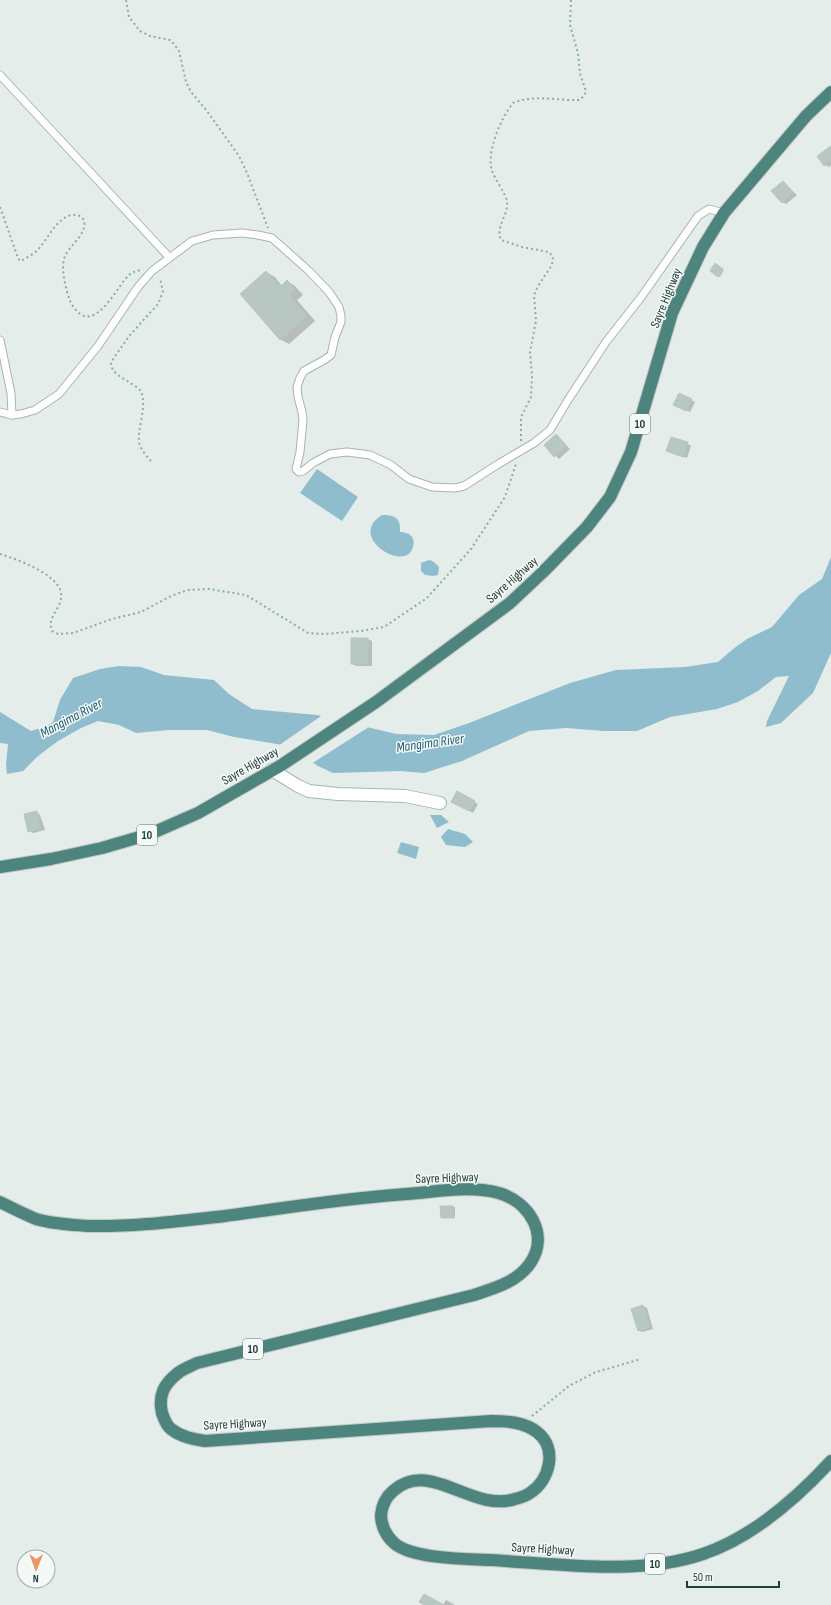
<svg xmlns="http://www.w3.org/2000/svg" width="831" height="1605" viewBox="0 0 831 1605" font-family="'Sofia Sans Condensed',sans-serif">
<rect width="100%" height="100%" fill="#e4edea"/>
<g fill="#8fbdce">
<polygon points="317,469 358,497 342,521 300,493"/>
<path d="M382,515c13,0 19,3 18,17 9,0 16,5 13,15 -7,27 -67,-10 -31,-32z"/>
<polygon points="831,557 831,653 813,693 781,723 766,727 767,721 789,676 776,677 758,691 738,702 717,709 670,717 637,731 604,731 566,728 529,731 462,761 424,773 401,771 333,773 318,766 289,746 234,737 207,730 169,730 136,733 119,725 98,721 81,728 58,741 38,756 23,771 7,774 6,765 8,744 0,743 0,712 31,731 47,726 53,722 60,700 73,678 100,669 119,666 141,667 164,675 214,680 229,694 252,709 317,715 396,734 434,735 469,723 570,683 616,670 685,667 718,662 733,649 747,639 772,627 799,595 822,579"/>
<polygon points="430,560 434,562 439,567 438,575 433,576 425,575 421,571 421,563 426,561"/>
<polygon points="430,815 441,815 449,822 437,828"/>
<polygon points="448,829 465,834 473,842 465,847 446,845 441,837"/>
<polygon points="401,842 419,847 416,859 397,853"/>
</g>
<polygon fill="#e4edea" points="324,714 372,725 311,764 288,748 278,746"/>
<g fill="#0003">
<polygon points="831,147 831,165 829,167 825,165"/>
<polygon points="783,182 797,195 786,204 782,202"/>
<polygon points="716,265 724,270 720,277 711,271"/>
<polygon points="266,272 275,277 282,286 287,281 295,286 303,295 297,300 315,321 289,344 280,339"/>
<polygon points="691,400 695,402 690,412 678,407"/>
<polygon points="556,435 570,449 559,459 545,445"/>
<polygon points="687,443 691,446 687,458 671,453"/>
<polygon points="368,639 372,641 372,666 356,666 352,664"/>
<polygon points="458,792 478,804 473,813 453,801"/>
<polygon points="36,812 40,815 45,830 33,833 29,831"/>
<polygon points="453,1207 455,1207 455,1218 442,1218"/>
<polygon points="643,1306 647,1308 653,1329 642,1332 638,1330"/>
<polygon points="446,1600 455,1605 443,1605"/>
</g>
<g fill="#b9c7c3" stroke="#b7c6c1">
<polygon points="831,146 831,160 824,166 817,156"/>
<polygon points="783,181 793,192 782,203 771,191"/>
<polygon points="715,263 723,269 718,277 710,271"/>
<polygon points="266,271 280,287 287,280 295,290 289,295 307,316 280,340 240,294"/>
<polygon points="679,393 692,399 686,411 673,405"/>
<polygon points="556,434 567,446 554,457 544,445"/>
<polygon points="671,437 688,442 683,457 666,451"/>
<rect x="351" y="638" width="17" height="26"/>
<polygon points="457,791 475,801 469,811 451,802"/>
<polygon points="37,811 41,828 28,832 24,814"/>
<polygon points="440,1206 453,1206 454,1218 441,1218"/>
<polygon points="643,1305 650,1327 638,1331 631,1309"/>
<polygon points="424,1594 444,1605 424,1605 419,1602"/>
</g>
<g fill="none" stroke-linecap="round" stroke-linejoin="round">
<g stroke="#a7b5b1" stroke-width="9">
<g id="service">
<polyline points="0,75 169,257"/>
<polyline points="0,340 11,393 12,415"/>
<polyline points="0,412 12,415 21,414 35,410 59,394 98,346 138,287 152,271 192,241 213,235 242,233 258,235 272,238 309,271 329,292 339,307 341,316 341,322 335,337 331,355 324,360 304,371 300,378 297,387 298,397 302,412 303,420 300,452 296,469 299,472 303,471 313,463 330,454 347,452 370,455 391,465 409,479 432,487 455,488 464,486 500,463 534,443 550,430 568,400 606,342 642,296 698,216 709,209 724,213"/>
</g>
</g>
<g stroke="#a7b5b1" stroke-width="14">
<polyline id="minor" points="272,770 298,786 309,791 338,794 405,796 440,803"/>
</g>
<g stroke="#c2c9c8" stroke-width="14">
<g id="trunk">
<polyline points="0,867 51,859 102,848 150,834 198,813 280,766 376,702 510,603 543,572 587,527 610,497 631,452 672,313 703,247 724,213 806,116 831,92"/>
<path d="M0,1202c12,6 24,12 36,17 17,5 36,6 53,7 46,1 90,-5 136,-10 60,-8 121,-18 181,-22 30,-2 64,-9 93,-1 30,9 50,41 32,69 -13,20 -36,26 -57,33l-277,68c-6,3 -14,6 -19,10 -14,11 -20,22 -16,40 2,6 4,12 9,16 10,8 22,10 34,12l286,-20c16,0 33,1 46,11 21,16 13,48 -7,61 -4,3 -11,5 -15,6 -43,14 -85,-41 -122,-8 -7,6 -11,14 -12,24 0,10 5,21 13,28 18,16 73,16 97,17 67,4 148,16 212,-6 50,-17 93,-55 128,-93"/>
</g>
</g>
<g stroke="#86aea7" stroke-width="2" stroke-dasharray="2 3" stroke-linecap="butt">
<polyline points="126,0 129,17 140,31 150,36 170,40 174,44 179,51 186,82 191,92 207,111 239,156 247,173 268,228"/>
<path d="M0,207l18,51 2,3c7,-3 16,-8 20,-14 10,-11 22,-40 42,-30 10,15 -14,28 -18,42 -3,13 2,30 6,42 3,6 8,13 14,15 18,5 34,-31 45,-41 4,-3 7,-4 12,-5"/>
<path d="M521,441v-24l10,-20 1,-20 -2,-25 6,-31 -2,-26 4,-9 14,-21 1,-8 -4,-5 -27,-5 -21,-7c-6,-14 8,-25 6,-39 -1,-6 -12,-22 -15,-30 -6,-19 9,-53 21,-68 21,-9 45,-2 66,-3l5,-4 2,-5 -6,-17 -2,-21 -8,-28 1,-25"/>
<path d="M151,461c-4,-4 -8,-9 -11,-15 -5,-13 8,-38 1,-55 -9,-10 -31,-15 -30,-29l19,-27 28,-31 5,-12 -3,-14"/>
<path d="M0,554c16,5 66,22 61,45 -2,11 -14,19 -9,32l6,3 15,-1 39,-14 29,-7 30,-16 17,-6 21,-1 37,6 62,38 16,1 37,-3 23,-4 43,-29 44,-49 34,-52 11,-33"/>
<polyline points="532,1416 569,1386 596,1372 641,1359"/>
</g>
<use href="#service" stroke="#fff" stroke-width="7"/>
<use href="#minor" stroke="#fff" stroke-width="12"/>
<use href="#trunk" stroke="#4e847e" stroke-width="12"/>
</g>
<g text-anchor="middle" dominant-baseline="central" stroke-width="3" stroke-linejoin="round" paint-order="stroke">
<g fill="#f4f9f7" stroke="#627572" stroke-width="1">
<rect x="630" y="414" width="20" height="20" rx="3"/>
<rect x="137" y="825" width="20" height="20" rx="3"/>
<rect x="243" y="1339" width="20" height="20" rx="3"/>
<rect x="645" y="1554" width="20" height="20" rx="3"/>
</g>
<g font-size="12" font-weight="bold" fill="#243d39">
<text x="640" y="424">10</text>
<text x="147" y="835">10</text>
<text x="253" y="1349">10</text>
<text x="655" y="1564">10</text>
</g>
<g font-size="13" fill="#243d39" stroke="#f4f9f7">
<text transform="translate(666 298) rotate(-68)">Sayre Highway</text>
<text transform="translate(512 580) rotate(-41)">Sayre Highway</text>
<text transform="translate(250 766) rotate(-30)">Sayre Highway</text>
<text transform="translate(447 1178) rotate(-2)">Sayre Highway</text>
<text transform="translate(235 1424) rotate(-3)">Sayre Highway</text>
<text transform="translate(543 1549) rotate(3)">Sayre Highway</text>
</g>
<g font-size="14" font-style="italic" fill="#215d76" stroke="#f4f9f7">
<text transform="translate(71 718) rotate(-28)">Mangima River</text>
<text transform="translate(430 743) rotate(-8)">Mangima River</text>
</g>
</g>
<g transform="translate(36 1569) rotate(181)"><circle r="19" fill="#f4f9f7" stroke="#a1aeab"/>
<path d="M0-3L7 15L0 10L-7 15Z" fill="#ea9665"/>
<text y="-6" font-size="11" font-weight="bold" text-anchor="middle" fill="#243d39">N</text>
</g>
<path d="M687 1581v6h92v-6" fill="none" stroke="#243d39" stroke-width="2"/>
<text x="693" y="1581" font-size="12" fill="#243d39" stroke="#f4f9f7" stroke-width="3" paint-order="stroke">50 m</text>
</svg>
